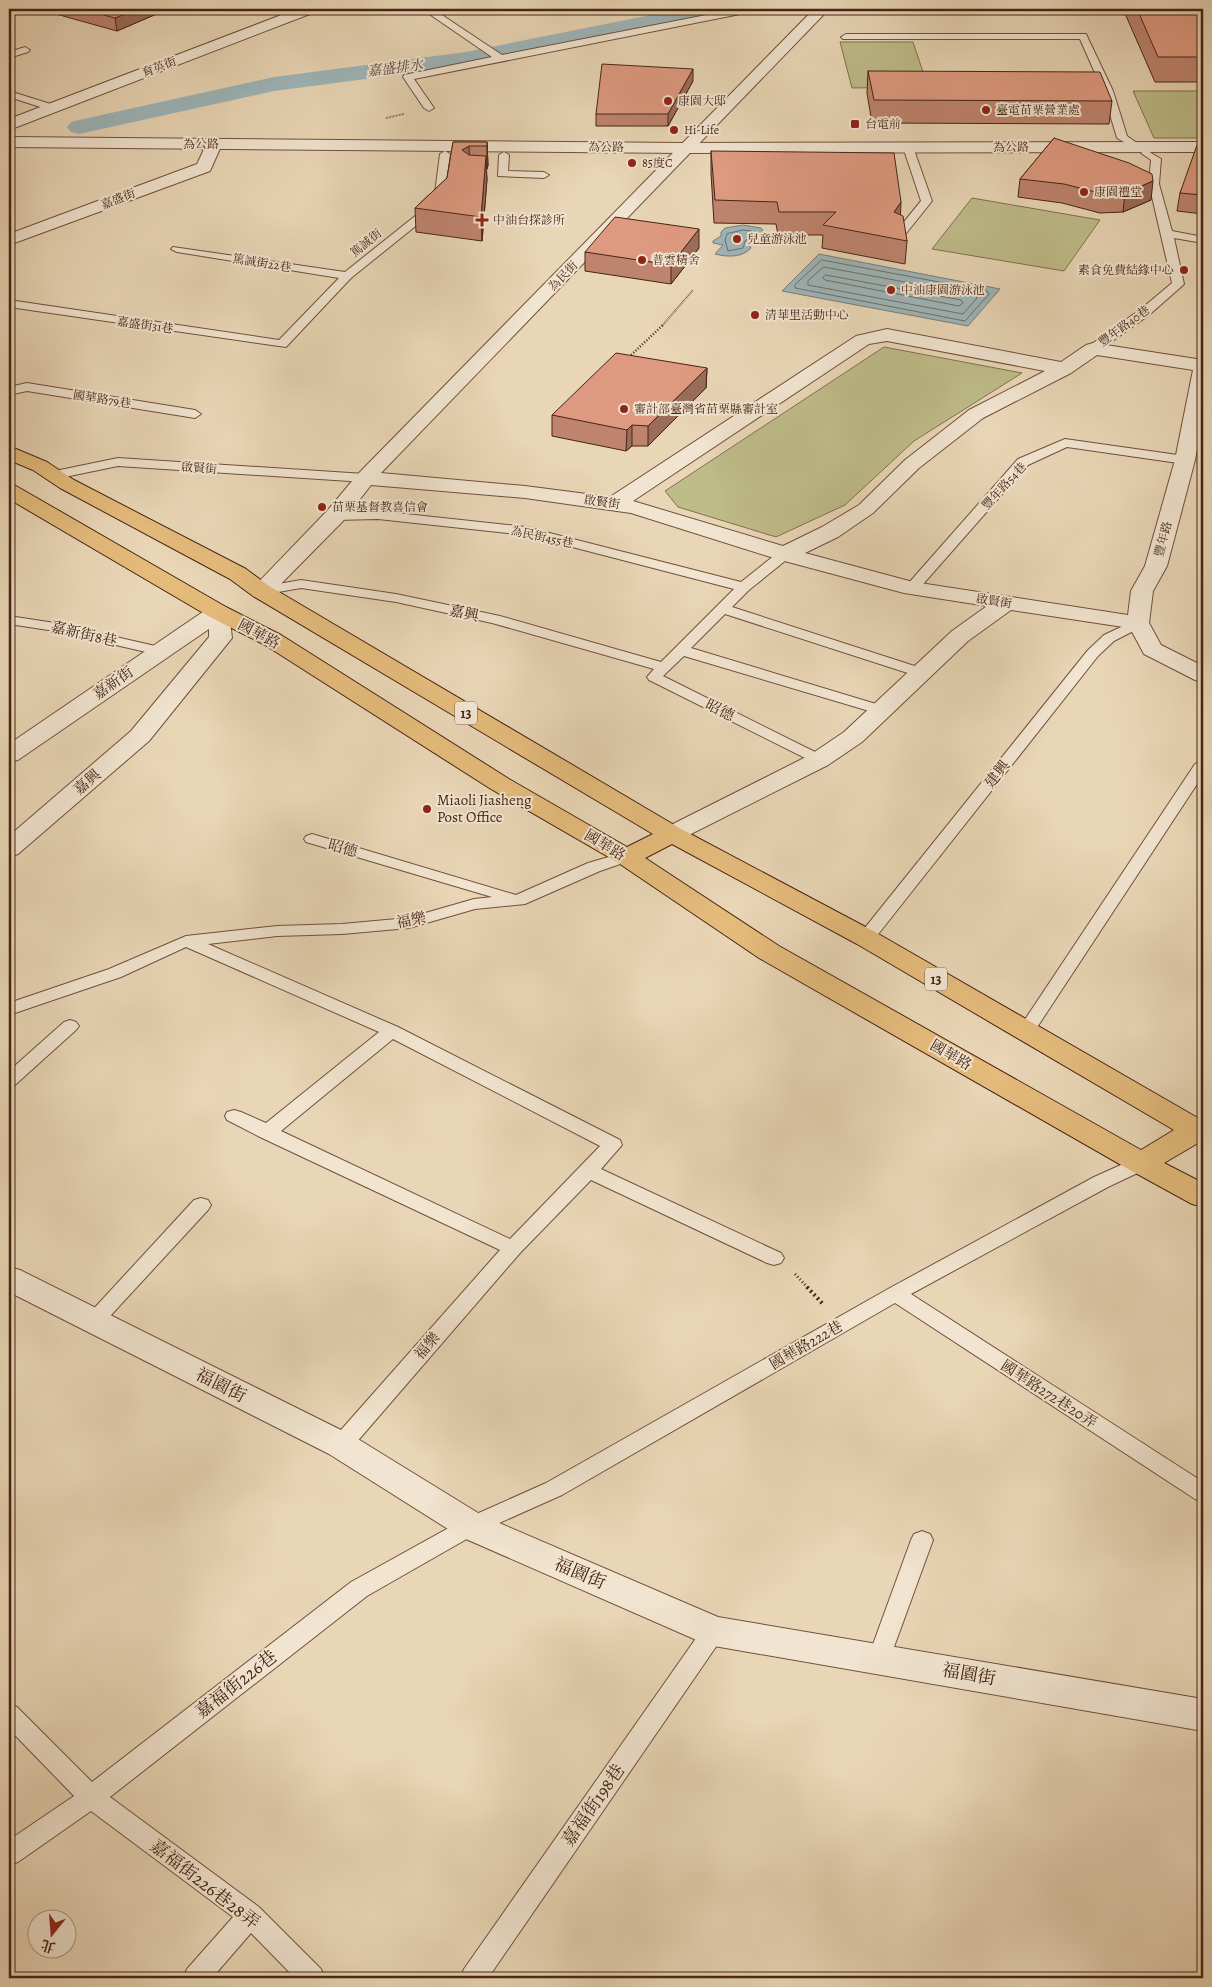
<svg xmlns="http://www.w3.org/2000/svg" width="1212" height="1987" viewBox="0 0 1212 1987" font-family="Alegreya,'Noto Serif TC',serif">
<rect width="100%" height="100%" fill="#e9d6b6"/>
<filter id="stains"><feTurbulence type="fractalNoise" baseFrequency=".004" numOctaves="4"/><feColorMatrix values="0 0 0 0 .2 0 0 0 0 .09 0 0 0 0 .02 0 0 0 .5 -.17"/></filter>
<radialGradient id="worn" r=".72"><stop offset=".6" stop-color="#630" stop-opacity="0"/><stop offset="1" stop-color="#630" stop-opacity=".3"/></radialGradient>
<g fill="#bebc89" stroke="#82704f">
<polygon points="840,42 913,42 928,87 852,88"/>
<polygon points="1133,91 1203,91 1203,138 1154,138"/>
<polygon points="972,198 1100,220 1064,271 932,249"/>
<polygon points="884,347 1022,373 914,441 845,505 776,537 678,507 665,491"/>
</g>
<g fill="#9db6ba" stroke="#7b7c78">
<path d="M743,225l18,3 4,5 -17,11 3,4c-9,10 -24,9 -36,6l8,-9 -10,-2v-2l8,-5v-4l4,-4z"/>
<polygon points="819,254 1000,289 968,326 782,291"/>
</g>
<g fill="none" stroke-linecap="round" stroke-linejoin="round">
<g stroke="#726d68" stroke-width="1">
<polygon points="743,230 752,231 754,234 745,241 743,248 728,251 725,240 727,234"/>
<polygon points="822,260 987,291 989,294 965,321 795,288 795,285"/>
<polygon points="824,267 975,295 977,298 963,314 808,285 808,281"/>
<polygon points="826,275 961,300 963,303 959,306 825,280 823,278"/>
</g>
<polygon fill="#9db6ba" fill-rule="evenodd" points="681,9 723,9 720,14 712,15 466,66 274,91 79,134 71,132 67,127 71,122 79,120 274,77 466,52"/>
<g stroke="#70503d" stroke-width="2">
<g id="service">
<polygon points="422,9 433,9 502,55 737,9 755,9 750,12 414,79 434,108 429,111 424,108 403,77 404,75 492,57"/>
<polygon points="846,34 1086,34 1113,91 1127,136 1141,146 1136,149 1117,138 1103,91 1080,39 843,39 841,37"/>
<polygon points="25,47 30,50 28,52 9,58 9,52"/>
<polygon points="9,91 57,106 58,108 53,111 9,97"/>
<polygon points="908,144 913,147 932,201 904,236 900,237 894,234 921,201 903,147"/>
<polygon points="1146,150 1161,159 1159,184 1172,231 1203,237 1203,243 1174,238 1184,284 1182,286 1149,315 1097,352 1089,352 1087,349 1089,346 1141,309 1172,283 1149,184 1151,160 1141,153"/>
<polygon points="445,151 450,154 443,204 351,278 286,347 9,307 9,300 279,340 339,278 177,252 171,249 173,247 345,272 434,201 440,154"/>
<polygon points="504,152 509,155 508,171 544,172 549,175 544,178 498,176 499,155"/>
<polygon points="27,383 195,410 201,414 195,418 27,391 9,395 9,387"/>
<polygon points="1065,439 1185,456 1192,460 1185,464 1067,447 1028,465 917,591 907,591 905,588 907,585 1018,459"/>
<polygon points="118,458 365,474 372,478 365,482 118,466 55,479 48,475 55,471"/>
<polygon points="378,511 526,527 741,582 780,551 790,551 792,554 790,557 749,590 732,607 927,670 929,673 922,677 917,676 725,614 691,648 886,707 889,710 881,715 876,713 684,656 663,676 825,757 827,760 825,763 819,765 649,680 647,677 654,669 492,623 396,602 301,588 261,595 254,591 261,587 301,580 396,594 500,616 661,662 734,589 526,535 378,519 335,520 328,516 335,512"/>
<polygon points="9,616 55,623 164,648 166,651 159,655 55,631 9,624"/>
<polygon points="1138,619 1143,620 1145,623 1143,626 1114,641 1098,656 872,942 860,942 857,938 860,934 1088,650 1104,635"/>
<polygon points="1203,759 1203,775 1032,1035 1020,1035 1017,1031 1020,1027 1195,764"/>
<path d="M312,834l204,61 72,-32 38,-11 6,2 2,3 -2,3 -32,11 -75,33 -50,5 -66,19 -67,6 -65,2 -69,8 190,83 222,113 2,5 -21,24 180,84 3,5 -3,5 -7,2 -7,-2 -176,-83 -71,73 -171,198 -8,2 -8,-2 -3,-6 3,-6 167,-189 -240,-113 -33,-17 -2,-4 2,-4 7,-2 7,2 25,11 113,-91 -193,-85 -65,30 -112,38v-12l100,-34 77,-33 91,-10 65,-2 66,-6 66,-19 18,-2 -186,-55 -2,-3 2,-3zM393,1039l207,107 -90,93 -229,-108z"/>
<polygon points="70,1020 76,1022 79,1026 76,1030 15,1085 9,1087 9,1071 64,1022"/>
<polygon points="1141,1156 1148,1158 1150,1163 1148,1168 1108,1187 911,1294 1203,1482 1203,1502 1195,1499 895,1303 562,1495 479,1532 367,1596 110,1797 259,1907 321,1969 325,1978 295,1978 251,1933 212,1978 183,1978 187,1969 233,1917 91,1811 18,1862 9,1865 9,1840 74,1796 9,1729 9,1704 17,1707 92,1782 351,1582 463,1520 546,1483 888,1289 1094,1177"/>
<polygon points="201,1198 208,1200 211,1205 208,1210 101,1326 94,1328 87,1326 84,1321 87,1316 194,1200"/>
<polygon points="922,1531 930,1534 933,1540 890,1658 887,1665 879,1668 871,1665 868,1658 911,1540 914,1534"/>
<polygon points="714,1621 722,1624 725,1631 722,1638 488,1978 460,1978 464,1969 706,1624"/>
</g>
</g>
<g stroke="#70503d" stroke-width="2">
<g id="minor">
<polygon points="297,9 317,9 315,12 9,130 9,119"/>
<path d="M814,9h15l-448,464 144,13 85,11 246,-161 31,-7 174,33 25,-17 7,-2 110,17v58l-8,42 -28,106 -14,25 -4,32 12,22 42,21v16l-8,-2 -51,-26 -14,-26 -119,-18 -43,31 -106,101 -34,23 -147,74 -9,3 -9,-3 -4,-5 4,-5 147,-74 34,-23 108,-101 35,-25 -83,-13 -127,-34 -146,-46 -106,-15 -154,-13 -28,36 -74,75 -8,2 -8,-2 -3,-5 77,-80 31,-37zM887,341l158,30 -76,39 -64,50 -46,45 -37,22 -39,19 -150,-45 236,-157zM1097,355l96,15 -18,90 -30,106 -14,25 -3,24 -215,-33 -108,-29 33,-16 35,-24 46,-45 64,-50 88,-45z"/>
<polygon points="214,139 220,141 222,144 210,171 9,245 9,234 197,164 208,141"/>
<polygon points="218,605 226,607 229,612 232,638 149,741 18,854 9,857 9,836 131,731 209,637 209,629 18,760 9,762 9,744 210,607"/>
<polygon points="9,1267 20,1270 353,1436 483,1516 718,1617 1203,1699 1203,1731 714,1646 701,1642 459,1536 329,1454 9,1292"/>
</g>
</g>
<g stroke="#70503d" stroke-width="2">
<polygon id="tertiary" points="9,137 684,143 1203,142 1203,152 684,153 9,147"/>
</g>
<g stroke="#472415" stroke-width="2">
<path id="primary" d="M9,446l38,16 27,18 172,89 23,17 412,243 194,103 328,189v23l-5,-1 -34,20 39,20v24l-11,-3 -62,-34 -371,-212 -142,-96 -126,-73 -226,-144 -55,-28 -201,-118v-15l7,2 210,121 55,28 228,144 118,68 26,-13 -400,-238 -23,-17 -170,-91 -27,-18 -24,-10zM672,844l185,100 317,186 -33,20 -362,-204 -134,-88z"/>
</g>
<g stroke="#472415" stroke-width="2" stroke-dasharray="0.5 1" stroke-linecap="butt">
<polyline points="386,118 404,114"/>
<polyline points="662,326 693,290"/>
</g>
<polyline stroke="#472415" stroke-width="2.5" stroke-dasharray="1 2" stroke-linecap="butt" points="629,357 663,325"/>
<polyline stroke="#472415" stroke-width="3" stroke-dasharray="1 2.5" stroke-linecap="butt" points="795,1274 809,1289"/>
<polyline stroke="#472415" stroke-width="4" stroke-dasharray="2 3" stroke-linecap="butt" points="807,1287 823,1304"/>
<use href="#service" fill="#f1e4d0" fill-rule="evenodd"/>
<use href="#minor" fill="#f1e4d0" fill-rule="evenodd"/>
<use href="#tertiary" fill="#f1e4d0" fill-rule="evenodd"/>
<use href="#primary" fill="#e4bb7b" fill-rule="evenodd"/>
</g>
<g fill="#bf846e" stroke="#472415">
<polygon points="38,9 168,9 117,31"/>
<polygon points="1123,9 1203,9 1203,82 1155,82"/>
<polygon points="868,71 1112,101 1109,124 872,123 867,93"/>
<polygon points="693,81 668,126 596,126 596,114"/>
<polygon points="1054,138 1151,200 1123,212 1100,213 1062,203 1018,197 1020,179"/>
<polygon points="453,142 487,142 488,165 487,169 486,169 487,179 482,241 416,232 415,208 447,178"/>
<polygon points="1203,145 1203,214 1177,211 1180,193"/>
<polygon points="711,151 900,215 907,241 905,264 822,248 823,235 778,235 776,224 714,223 711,173"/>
<polygon points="699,248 671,284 585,271 585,252"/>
<polygon points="707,368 706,388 648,446 632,446 626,451 552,436 552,415"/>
</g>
<g fill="#9b6c5a" stroke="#472415">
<polygon points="137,9 168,9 117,31 115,18"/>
<polygon points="693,69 693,81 668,126 668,114"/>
<polygon points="487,142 488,165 487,169"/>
<polygon points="469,146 470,169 462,150"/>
<polygon points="486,156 487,179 482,241 481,217"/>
<polygon points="1153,181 1151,200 1123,212 1125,193"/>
<polygon points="901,202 900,224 894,212"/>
<polygon points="699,229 699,248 671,284 671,265"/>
<polygon points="707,368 706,388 648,446 648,426"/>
<polygon points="632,425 632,446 626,451 627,430"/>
</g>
<g fill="#de9a80" stroke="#472415">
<polygon points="82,9 137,9 115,18"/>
<polygon points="1137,9 1203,9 1195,9 1203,25 1203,57 1158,57"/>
<polygon points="602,64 693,69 668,114 596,114"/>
<polygon points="868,71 1100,72 1112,101 874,100"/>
<polygon points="1054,138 1129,163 1152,174 1153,181 1125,193 1103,194 1064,184 1020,179"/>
<polygon points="453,142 487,142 487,146 469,146 462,150 469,155 486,156 481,217 415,208 447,178"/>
<polygon points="1197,145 1203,145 1203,195 1180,193"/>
<polygon points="711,151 894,153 901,202 894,212 903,216 907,241 823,225 836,212 779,212 777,202 715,200"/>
<polygon points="615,217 699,229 671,265 585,252"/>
<polygon points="616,353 707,368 648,426 632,425 627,430 552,415"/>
</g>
<g fill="#8f2418" stroke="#f1e4d0" stroke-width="2">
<circle cx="668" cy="101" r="5"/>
<circle cx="986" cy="110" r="5"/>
<rect x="850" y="119" width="10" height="10" rx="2.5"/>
<circle cx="674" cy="130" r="5"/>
<circle cx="632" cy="163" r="5"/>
<circle cx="1084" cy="192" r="5"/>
<path d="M479.5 212.5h5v5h5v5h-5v5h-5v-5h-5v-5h5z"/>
<circle cx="737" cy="239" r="5"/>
<circle cx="642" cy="260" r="5"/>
<circle cx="1184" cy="270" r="5"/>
<circle cx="891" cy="290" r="5"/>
<circle cx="755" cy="315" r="5"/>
<circle cx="624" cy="409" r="5"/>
<circle cx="322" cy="507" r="5"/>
<circle cx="427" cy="809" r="5"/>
</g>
<g text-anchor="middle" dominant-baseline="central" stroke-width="4" stroke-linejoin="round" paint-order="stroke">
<g font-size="12" fill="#472415" stroke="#f1e4d0">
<text transform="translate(159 67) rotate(-21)">育英街</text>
<text x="201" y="144">為公路</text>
<text transform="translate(606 147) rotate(1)">為公路</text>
<text x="1011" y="147">為公路</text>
<text transform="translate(118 199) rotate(-21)">嘉盛街</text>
<text transform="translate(366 243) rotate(-39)">篤誠街</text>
<text transform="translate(262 263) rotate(9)">篤誠街22巷</text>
<text transform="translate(563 276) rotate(-46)">為民街</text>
<text transform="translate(145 325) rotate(8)">嘉盛街31巷</text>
<text transform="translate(1124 326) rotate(-36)">豐年路40巷</text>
<text transform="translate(102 399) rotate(9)">國華路79巷</text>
<text transform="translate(199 468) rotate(4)">啟賢街</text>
<text transform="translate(1004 486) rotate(-47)">豐年路54巷</text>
<text transform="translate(602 502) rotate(8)">啟賢街</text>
<text transform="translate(542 537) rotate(12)">為民街455巷</text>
<text transform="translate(1163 539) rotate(-75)">豐年路</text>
<text transform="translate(994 601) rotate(9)">啟賢街</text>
</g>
<g font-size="12" fill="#472415" stroke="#f1e4d0" text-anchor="start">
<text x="678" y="101">康園大邸</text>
<text x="996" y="110">臺電苗栗營業處</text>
<text x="865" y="124">台電前</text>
<text x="684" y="130">Hi-Life</text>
<text x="642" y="163">85度C</text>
<text x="1094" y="192">康園禮堂</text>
<text x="493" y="220">中油台探診所</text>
<text x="747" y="239">兒童游泳池</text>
<text x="652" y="260">普雲精舍</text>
<text x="1174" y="270" text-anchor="end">素食免費結緣中心</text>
<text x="901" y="290">中油康園游泳池</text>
<text x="765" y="315">清華里活動中心</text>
<text x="634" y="409">審計部臺灣省苗栗縣審計室</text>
<text x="332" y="507">苗栗基督教喜信會</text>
</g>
<g font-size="14" font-style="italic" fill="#5c483e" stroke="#f1e4d0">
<text transform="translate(395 68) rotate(-7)">嘉盛排水</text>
</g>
<g fill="#f1e4d0" stroke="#7a5e4d" stroke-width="1">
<rect x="455" y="701.5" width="22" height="23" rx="4"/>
<rect x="925" y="967.5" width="22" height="23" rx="4"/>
</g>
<g font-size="14" font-weight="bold" fill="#472415">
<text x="466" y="713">13</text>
<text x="936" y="979">13</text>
</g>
<g font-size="15" fill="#472415" stroke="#f1e4d0">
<text transform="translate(464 613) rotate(12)">嘉興</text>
<text transform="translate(84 634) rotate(13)">嘉新街8巷</text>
<text transform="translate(259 634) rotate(28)">國華路</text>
<text transform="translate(113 683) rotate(-35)">嘉新街</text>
<text transform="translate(720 710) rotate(27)">昭德</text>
<text transform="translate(997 774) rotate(-52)">建興</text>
<text transform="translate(87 782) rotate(-41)">嘉興</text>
<text transform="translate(605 845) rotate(31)">國華路</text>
<text transform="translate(343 848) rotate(16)">昭德</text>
<text transform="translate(411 920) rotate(-11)">福樂</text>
<text transform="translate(951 1055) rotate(30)">國華路</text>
<text transform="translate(806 1345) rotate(-30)">國華路222巷</text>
<text transform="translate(427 1346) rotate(-49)">福樂</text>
<text transform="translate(1049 1394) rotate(33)">國華路272巷20弄</text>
</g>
<g font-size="15" fill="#472415" stroke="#f1e4d0" text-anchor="start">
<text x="437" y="800">Miaoli Jiasheng<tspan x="437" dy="17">Post Office</tspan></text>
</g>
<g font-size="18" fill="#472415" stroke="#f1e4d0">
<text transform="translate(221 1385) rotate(27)">福園街</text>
<text transform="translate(580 1573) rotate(23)">福園街</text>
<text transform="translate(969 1674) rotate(10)">福園街</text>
<text transform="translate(236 1684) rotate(-38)">嘉福街226巷</text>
<text transform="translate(593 1805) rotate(-55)">嘉福街198巷</text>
<text transform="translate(205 1884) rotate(38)">嘉福街226巷28弄</text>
</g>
</g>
<rect width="1212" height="1987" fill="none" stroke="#e9d6b6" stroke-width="30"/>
<rect x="10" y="10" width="1192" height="1967" fill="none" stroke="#472415" stroke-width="2.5"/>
<rect x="15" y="15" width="1182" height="1957" fill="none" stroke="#472415"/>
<g transform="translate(52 1934) rotate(197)"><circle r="24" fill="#f1e4d0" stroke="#ad9785"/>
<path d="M0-4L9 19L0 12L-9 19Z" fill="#8f2418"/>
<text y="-8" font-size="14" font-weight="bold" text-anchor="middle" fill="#472415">北</text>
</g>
<rect width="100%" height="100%" filter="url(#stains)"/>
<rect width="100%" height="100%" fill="url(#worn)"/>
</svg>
